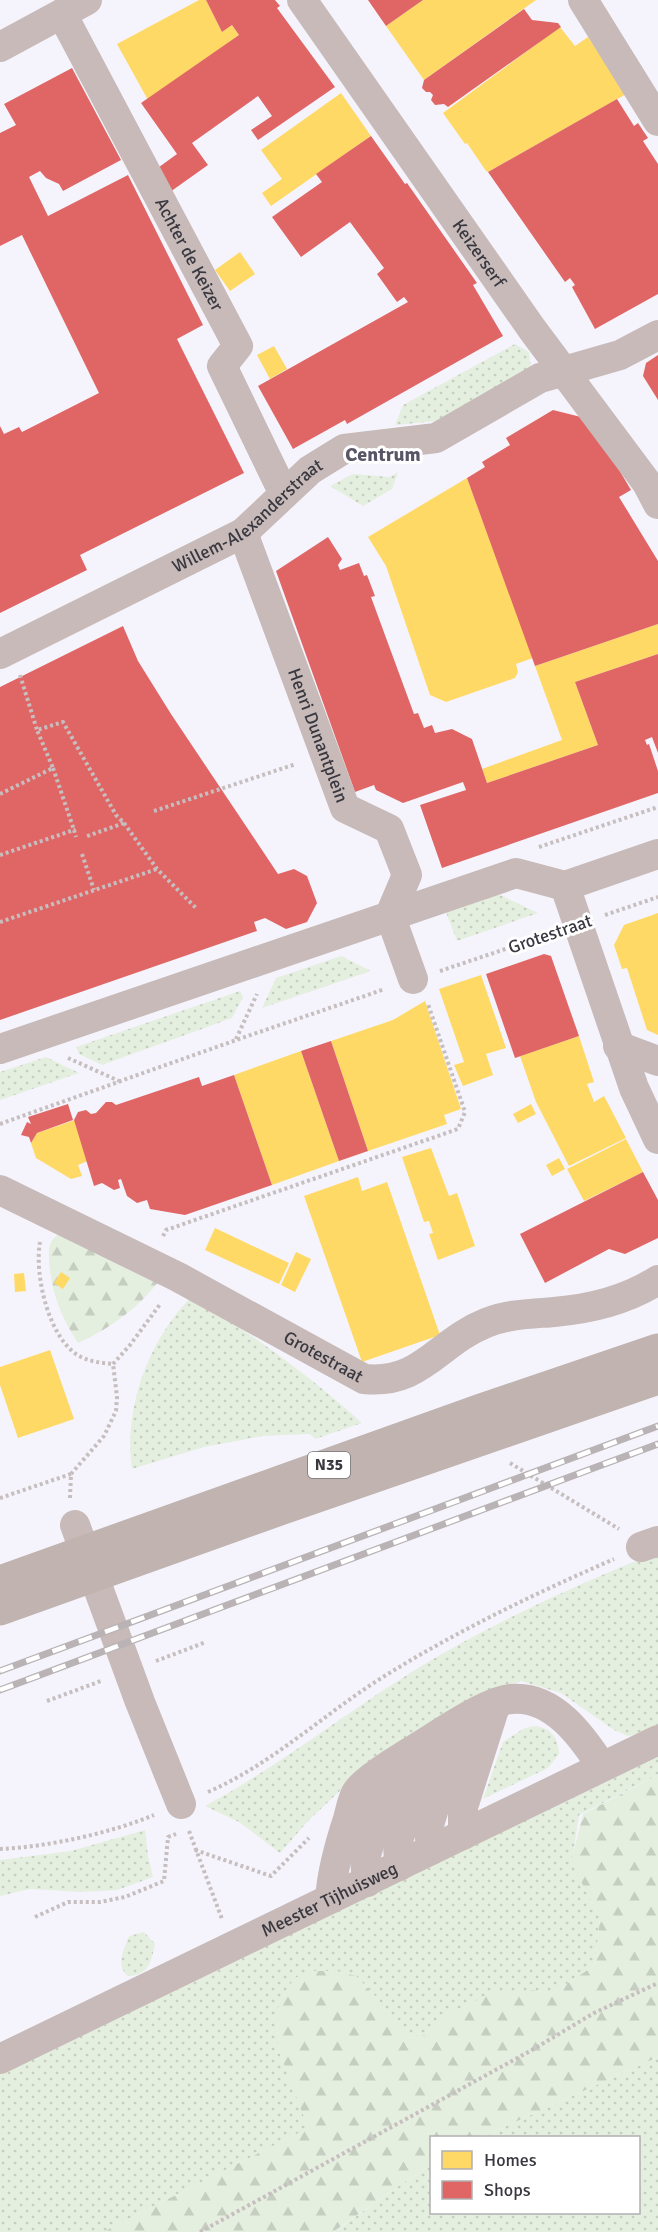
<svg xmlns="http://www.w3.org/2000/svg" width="658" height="2232" viewBox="0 0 658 2232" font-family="Signika,sans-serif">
<defs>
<pattern id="green-dots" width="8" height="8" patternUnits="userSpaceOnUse" patternTransform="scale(1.5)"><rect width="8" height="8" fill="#e5efdf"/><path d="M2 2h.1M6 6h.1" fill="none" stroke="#c5cec0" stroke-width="1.8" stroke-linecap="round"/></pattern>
<pattern id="forest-firs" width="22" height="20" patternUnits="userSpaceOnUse" patternTransform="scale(1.5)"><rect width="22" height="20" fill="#e5efdf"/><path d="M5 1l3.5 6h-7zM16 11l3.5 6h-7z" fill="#c5cec0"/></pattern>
</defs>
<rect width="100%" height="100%" fill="#f5f4fc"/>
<g fill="url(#green-dots)">
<polygon points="515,344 529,352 531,369 437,421 395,425 403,405"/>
<polygon points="398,472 392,489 363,506 330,486 353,474 390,477"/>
<polygon points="498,894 538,913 457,941 446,912"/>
<polygon points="341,956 371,971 262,1008 276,978"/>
<polygon points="240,991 243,997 232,1018 102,1065 79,1054 76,1047"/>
<polygon points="46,1057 79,1073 0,1100 0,1072"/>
<path d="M191,1297c62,37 117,78 171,126l-47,16 -5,-5 -48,2 -58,11 -72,22c-9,-61 17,-129 59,-172z"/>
<path d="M658,1552v175l-11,5 -19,4 -14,-6 -53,-37 -40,-12 -35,14 -141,91 -37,35 -28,32 -41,-31 -34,-16c76,-41 144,-96 218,-141 75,-44 154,-81 235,-113z"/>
<path d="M533,1726c17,1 25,10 26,28l-11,14 -65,31 20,-57 20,-13z"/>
<polygon points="658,1756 658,1775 579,1815 572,1862 600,1918 595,1965 552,1994 533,1990 451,2012 425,2035 407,2038 377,1998 356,1976 277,2022 279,2051 309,2128 103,2232 0,2232 0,2074"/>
<polygon points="145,1830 148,1856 153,1877 117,1890 82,1892 30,1889 0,1896 0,1860 71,1851"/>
<path d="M144,1932l11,12c-4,18 -6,31 -27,32 -13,-11 -4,-26 1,-40z"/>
<polygon points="658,2057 658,2232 334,2232 407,2180 431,2166 432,2212 638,2212 638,2138 482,2137"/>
</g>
<g fill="url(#forest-firs)">
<path d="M58,1235h5l97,45c-23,29 -49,48 -82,63 -17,-26 -27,-51 -29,-83 0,-10 -1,-19 9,-25z"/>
<polygon points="658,1775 658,2057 482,2137 432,2138 431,2166 407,2180 333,2232 103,2232 308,2128 279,2051 277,2022 279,1999 295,1978 312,1971 337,1971 356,1976 377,1998 408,2038 425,2035 451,2012 493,1993 533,1990 552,1994 595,1965 600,1918 571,1862 583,1814"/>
</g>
<g fill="#ffd966">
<polygon points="199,0 206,0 222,32 232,25 239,35 148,100 117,44"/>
<polygon points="423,0 536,0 424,80 386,26"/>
<polygon points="560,27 575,46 588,37 628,93 488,172 486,171 467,143 465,144 443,113"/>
<polygon points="341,93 371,136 271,206 262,193 282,179 261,150"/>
<polygon points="240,252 255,274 230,291 215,270"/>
<polygon points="274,346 287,369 270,379 257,355"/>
<polygon points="467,478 533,658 516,664 518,672 515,678 446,702 430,695 386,566 368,537"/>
<polygon points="658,624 658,654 575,682 598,745 487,783 482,769 562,740 535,666"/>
<polygon points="658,913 658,1035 647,1030 627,968 622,969 614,945 624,925"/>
<polygon points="481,975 506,1048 486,1054 493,1075 463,1086 454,1065 464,1062 439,989"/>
<polygon points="425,1001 461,1109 444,1115 447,1124 368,1151 331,1041 393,1020"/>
<polygon points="579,1036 594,1082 587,1084 594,1102 604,1096 626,1138 569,1166 536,1102 520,1056"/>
<polygon points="301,1051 339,1161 272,1185 234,1075"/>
<polygon points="531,1104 536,1114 518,1123 513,1114"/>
<polygon points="75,1120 88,1161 78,1165 82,1176 71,1179 36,1158 31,1143 37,1133"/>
<polygon points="626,1139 643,1172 584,1201 567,1169"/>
<polygon points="431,1148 449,1196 457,1193 475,1246 438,1260 429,1234 433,1233 429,1221 424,1222 402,1157"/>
<polygon points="559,1158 565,1169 552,1176 546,1165"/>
<polygon points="358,1177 362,1191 387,1182 440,1335 362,1362 304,1196"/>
<polygon points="215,1228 289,1263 279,1284 205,1250"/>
<polygon points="296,1252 311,1259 295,1292 281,1285"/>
<polygon points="61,1272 70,1278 63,1289 54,1283"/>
<polygon points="24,1273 26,1291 15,1292 14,1274"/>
<polygon points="50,1350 74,1419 18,1438 0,1385 0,1367"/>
</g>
<g fill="#e06666">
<polygon points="206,0 275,0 280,6 277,8 335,87 258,140 251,130 272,116 258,96 192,143 208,165 170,192 155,170 177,154 141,103 239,35 232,25 222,32"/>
<polygon points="368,0 423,0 386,26"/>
<polygon points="524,9 532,20 558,23 561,27 448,107 444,104 435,105 431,100 433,95 430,92 426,92 422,88 424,80"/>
<polygon points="72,68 121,160 63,191 59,184 46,178 40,171 29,177 48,216 128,175 203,325 177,339 244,473 80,555 87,570 0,613 0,426 4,434 19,427 22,432 99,393 22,235 0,246 0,133 16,125 4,104"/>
<polygon points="617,99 634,126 638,123 648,138 643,141 658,164 658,294 595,329 572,287 575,285 570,278 565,282 488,172"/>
<polygon points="371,136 405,184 407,183 477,283 473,285 503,336 347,424 345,420 293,449 258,386 408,302 404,297 397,302 377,274 384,268 350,222 301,257 272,217 322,182 316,174"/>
<polygon points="658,355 658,400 643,376 646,363"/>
<polygon points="553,410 589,419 631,490 619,497 658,561 658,624 535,666 467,478 485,467 482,462 510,445 506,438"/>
<polygon points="328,537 342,559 338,565 340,570 359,563 364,576 367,575 375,596 371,597 414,714 418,713 424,728 432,725 435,733 452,729 472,739 487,783 598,745 575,682 658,654 658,753 652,737 645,740 647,745 649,744 658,771 658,793 442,868 420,805 466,790 463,782 403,803 376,790 374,785 355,792 276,571"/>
<polygon points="123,626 138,661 171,714 278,874 294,869 307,876 317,903 307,922 286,929 265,918 254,922 257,931 0,1020 0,687"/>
<polygon points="544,954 551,956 579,1036 515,1058 486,974"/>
<polygon points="331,1041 368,1151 339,1161 301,1051"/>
<polygon points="234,1075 272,1185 185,1215 150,1209 147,1200 137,1203 127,1196 121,1179 118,1180 120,1188 114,1190 102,1183 94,1186 74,1120 78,1112 86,1110 91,1114 96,1113 106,1102 112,1102 116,1105 199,1077 202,1086"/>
<polygon points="68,1104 73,1120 37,1133 31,1143 29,1137 21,1135 27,1122 31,1124 28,1117"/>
<polygon points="643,1172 658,1200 658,1238 625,1254 609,1249 545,1283 520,1234"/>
</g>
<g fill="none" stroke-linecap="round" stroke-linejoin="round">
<g stroke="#c6bebf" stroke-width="4" stroke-dasharray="3 3" stroke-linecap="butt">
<polyline points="20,675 37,730"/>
<polyline points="53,768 74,830"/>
<polyline points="0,794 53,768 37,730 63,722 116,815 124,823 85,837"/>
<polyline points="154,811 296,764"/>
<polyline points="124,823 157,869 196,908"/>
<polyline points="539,847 658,807"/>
<polyline points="82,854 94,890"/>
<polyline points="0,855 74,830 76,837"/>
<polyline points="605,915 658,897"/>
<polyline points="0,922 157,869"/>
<polyline points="440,971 550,934"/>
<polyline points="236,1039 257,994"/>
<polyline points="68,1058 119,1081"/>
<polyline points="0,1124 236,1040 385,989"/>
<polyline points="163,1236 166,1230 458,1129 465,1112 428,1004"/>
<path d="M40,1242c-6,33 9,99 41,115 11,5 21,6 32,7"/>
<polyline points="113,1364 130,1345 161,1303"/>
<polyline points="510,1463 619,1529"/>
<polyline points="0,1498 71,1474"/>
<polyline points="70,1498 71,1474 104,1436 116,1411 117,1397 113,1364"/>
<polyline points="156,1661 206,1642"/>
<polyline points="47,1701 101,1681"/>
<path d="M208,1792c64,-28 116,-78 175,-115 74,-46 151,-83 231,-118"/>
<polyline points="189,1831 222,1919"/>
<path d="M0,1849c47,-2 111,-16 154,-34"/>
<polyline points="195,1850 271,1876 309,1838"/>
<polyline points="35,1917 68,1902 100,1902 125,1897 164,1881 168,1837 176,1834"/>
<polyline points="200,2232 532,2050 594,2013 658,1983"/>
</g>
<g stroke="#c7bab8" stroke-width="30">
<path id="s1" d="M302,0l230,329 115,154 11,21"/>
<polyline points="583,0 658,121"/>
<path id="s2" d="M62,14l176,332 -16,20 62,128"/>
<polyline points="0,47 87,0"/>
<path id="s3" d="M243,533l102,275 44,21 18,46 -17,40 23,64"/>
<path id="s4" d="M0,654l243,-121 67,-63 34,-21 92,-11 104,-60 80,-23 38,-20"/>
<polyline points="565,886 634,1088 658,1139"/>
<polyline points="618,1046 658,1061"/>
<polyline points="0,1049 516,873 565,886 658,854"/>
<path id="s5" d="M0,1190l178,87 186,102c57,6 74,-37 122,-56 22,-9 44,-9 68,-11 36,-3 73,-12 104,-32"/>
<polyline points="75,1525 140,1702 181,1804"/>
<polyline points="641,1547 658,1541"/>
<polyline points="463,1835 463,1807 496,1703"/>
<polyline points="431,1850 429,1825 460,1722"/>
<polyline points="399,1866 398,1841 430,1740"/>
<polyline points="367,1882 365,1859 391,1764"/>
<path d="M330,1899c2,-28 9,-53 18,-80 2,-8 4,-18 8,-26 7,-13 48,-37 62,-46 23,-14 67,-45 93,-48 42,-4 71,37 91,68"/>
<path id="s6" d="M0,2059l658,-319"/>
</g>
<g stroke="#c0b3b0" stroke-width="33">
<polyline points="0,1582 481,1410 658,1350"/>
<polyline points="0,1609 280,1509 658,1378"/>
</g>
<g stroke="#b9b3b5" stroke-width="7">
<g id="rail">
<polyline points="0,1671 658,1426"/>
<polyline points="0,1690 658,1444"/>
</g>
</g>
<use href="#rail" stroke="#fff" stroke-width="4.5" stroke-dasharray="14" stroke-linecap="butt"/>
</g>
<g text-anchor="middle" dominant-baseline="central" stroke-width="6" stroke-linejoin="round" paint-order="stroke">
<rect fill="#fff" stroke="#747479" stroke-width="1.5" x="308" y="1452" width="42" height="26" rx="4.5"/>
<g font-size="16" font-weight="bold" fill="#393840">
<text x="329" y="1465">N35</text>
</g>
<g font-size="18" fill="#393840" stroke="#fff">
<text stroke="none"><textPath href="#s1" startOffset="309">Keizerserf</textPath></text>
<text stroke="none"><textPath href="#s2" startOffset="272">Achter de Keizer</textPath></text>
<text stroke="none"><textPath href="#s4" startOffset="285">Willem-Alexanderstraat</textPath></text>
<text stroke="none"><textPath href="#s3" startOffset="216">Henri Dunantplein</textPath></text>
<text transform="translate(550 934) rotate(-19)">Grotestraat</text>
<text stroke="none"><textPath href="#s5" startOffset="364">Grotestraat</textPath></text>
<text stroke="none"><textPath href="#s6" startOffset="366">Meester Tijhuisweg</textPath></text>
</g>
<g font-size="20" font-weight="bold" fill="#585567" stroke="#fff">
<text x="383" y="454">Centrum</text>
</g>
</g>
<rect x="430" y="2136" width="210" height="78" fill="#ffffff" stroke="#b0afb3" stroke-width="1.5"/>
<rect x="442" y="2151" width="30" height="18" fill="#ffd966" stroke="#b0afb3" stroke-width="1.5"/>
<text x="484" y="2166" font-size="18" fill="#393840">Homes</text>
<rect x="442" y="2181" width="30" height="18" fill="#e06666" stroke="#b0afb3" stroke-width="1.5"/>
<text x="484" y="2196" font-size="18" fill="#393840">Shops</text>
</svg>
